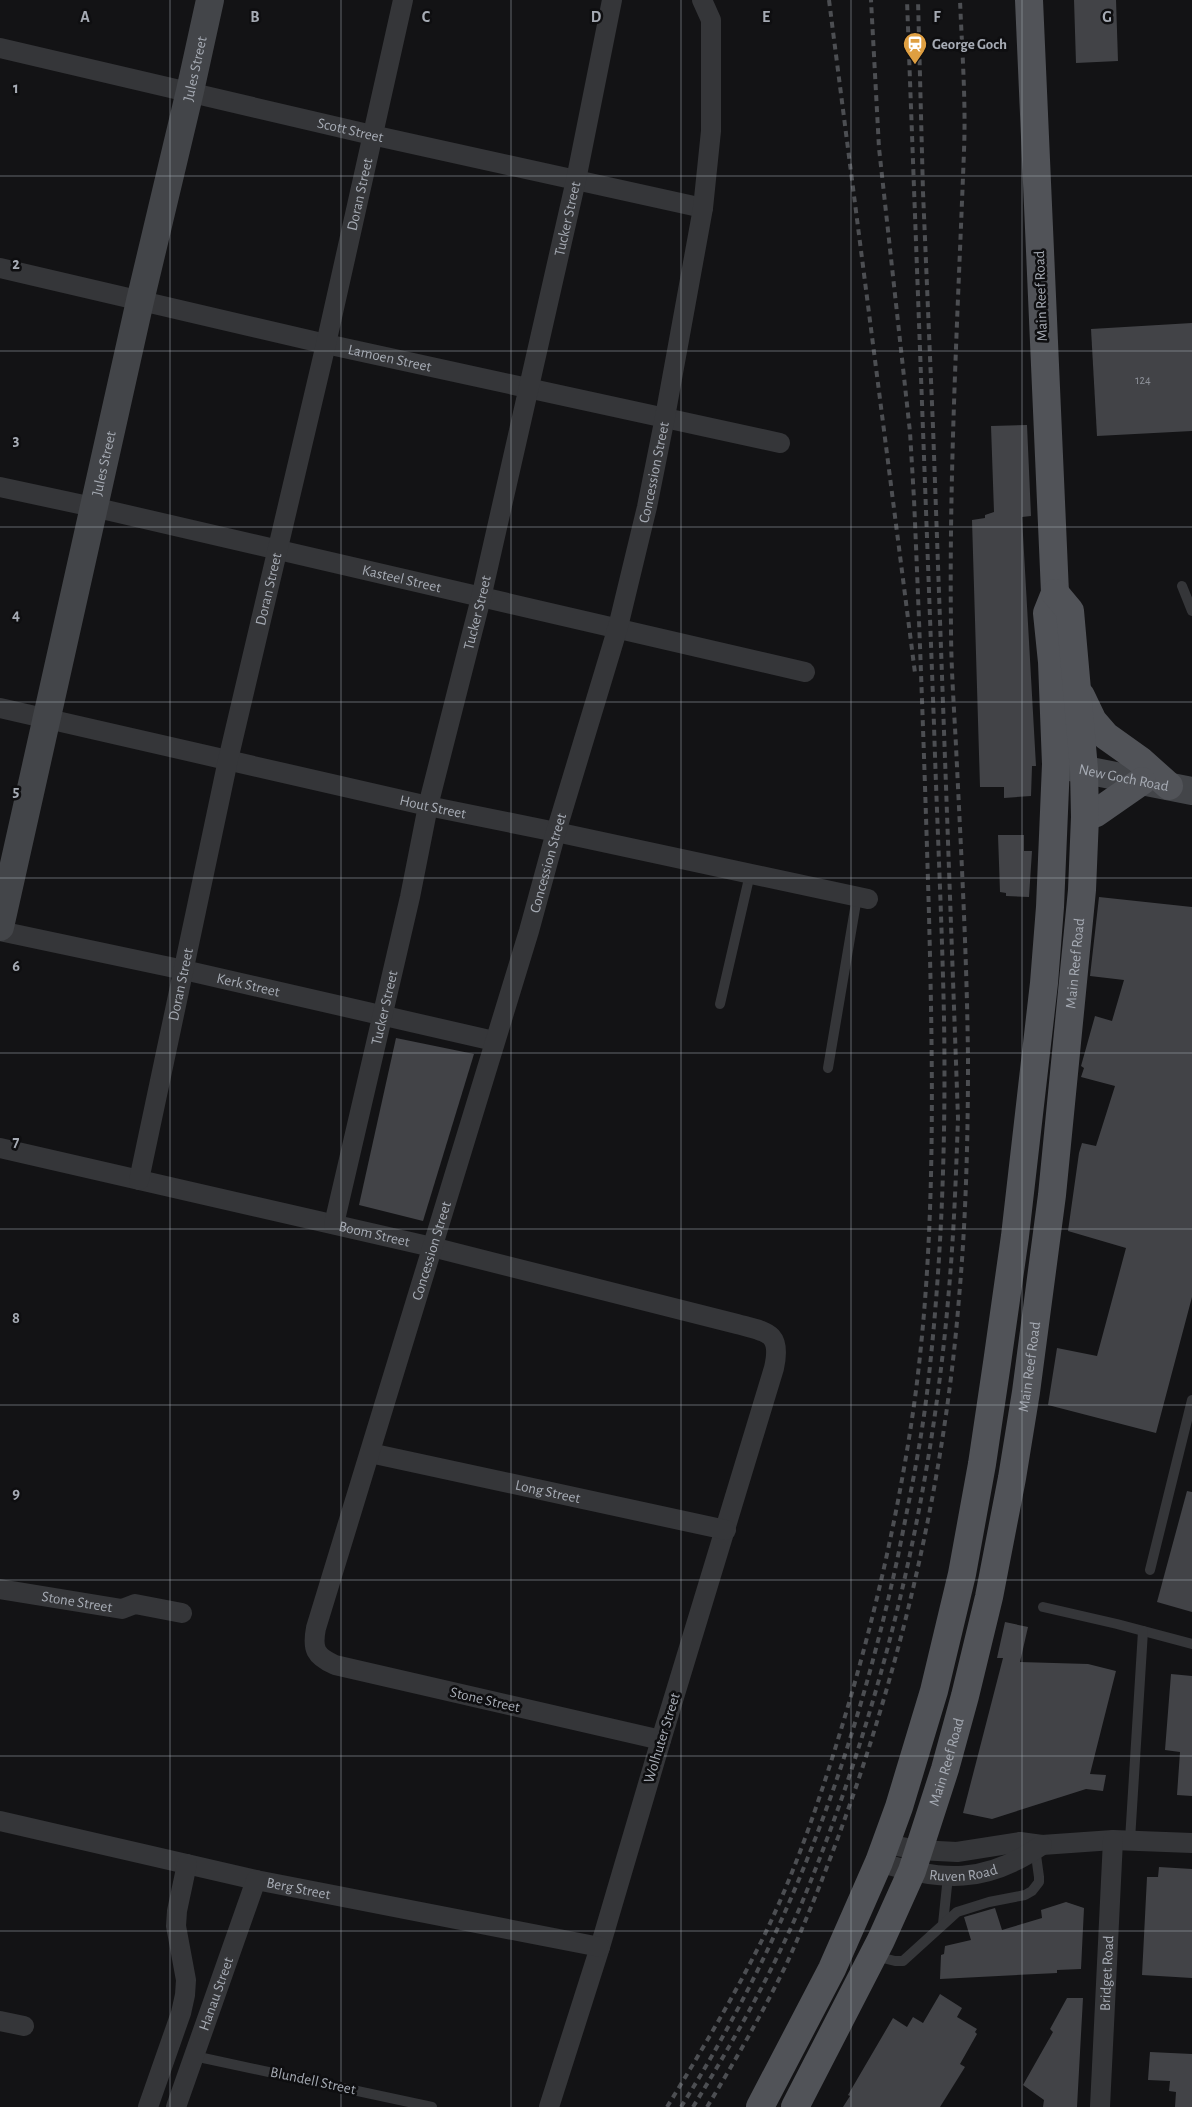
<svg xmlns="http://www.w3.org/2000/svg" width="1192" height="2107" viewBox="0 0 1192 2107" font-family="'Alegreya Sans',sans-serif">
<rect width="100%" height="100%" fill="#131315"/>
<g fill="#424347">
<polygon points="1074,0 1116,0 1118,61 1076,63"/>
<polygon points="1192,323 1192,431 1097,436 1091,329"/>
<polygon points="1027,425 1031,516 1022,517 1036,766 1032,766 1031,796 1004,798 1004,787 980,787 972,520 985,518 985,515 994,512 991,426"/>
<polygon points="998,835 1024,835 1024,851 1032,851 1029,897 1006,896 1006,893 1000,892"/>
<polygon points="1099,897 1192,907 1192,1297 1156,1433 1048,1405 1057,1348 1097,1356 1126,1248 1068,1231 1079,1153 1082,1143 1096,1146 1115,1086 1081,1077 1084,1068 1081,1066 1095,1016 1112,1021 1124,980 1090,976"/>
<polygon points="396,1038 474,1054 423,1221 359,1205"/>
<polygon points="1187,1491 1192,1492 1192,1612 1157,1602"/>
<polygon points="1005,1622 1028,1627 1020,1662 1088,1664 1116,1671 1090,1774 1106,1775 1103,1791 1086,1789 992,1819 963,1813 1003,1658 997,1658"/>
<polygon points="1171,1674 1192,1676 1192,1796 1177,1795 1180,1752 1165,1750"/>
<polygon points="1159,1867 1192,1869 1192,1978 1142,1975 1147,1877 1158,1877"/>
<polygon points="1066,1902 1084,1908 1081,1969 1057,1970 1057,1973 940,1979 941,1955 944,1954 945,1946 971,1940 964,1917 995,1908 1002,1930 1042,1918 1041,1910"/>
<polygon points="940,1994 962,2008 957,2017 977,2029 975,2032 977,2034 960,2064 965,2067 940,2107 843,2107 850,2096 848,2095 893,2018 907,2027 913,2017 923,2023"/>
<polygon points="1067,1998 1083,1998 1077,2107 1043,2107 1044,2100 1023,2085 1053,2032 1050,2029"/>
<polygon points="1150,2052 1192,2054 1192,2107 1175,2107 1176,2092 1169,2091 1170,2081 1148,2080"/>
</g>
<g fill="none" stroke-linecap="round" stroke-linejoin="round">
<g stroke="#353639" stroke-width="10">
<polyline points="1182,586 1192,611"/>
<polyline points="720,1004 750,874"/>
<polyline points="828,1068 857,897"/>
<polyline points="1150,1570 1192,1400"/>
<polyline points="1043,1607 1117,1624 1192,1644"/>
<polyline points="1130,1840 1143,1631"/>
<polyline points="943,1924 948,1876"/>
<polyline points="875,1956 895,1961 903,1961 957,1912 989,1902 1025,1895 1032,1891 1039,1882 1039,1877 1035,1848"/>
<polyline points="194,2056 432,2107"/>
</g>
<g stroke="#353639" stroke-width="20">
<path id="s1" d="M0,48l372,87 331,73"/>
<path id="s2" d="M0,268l326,76 454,99"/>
<path id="s3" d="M0,487l93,20 712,165"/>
<path id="s4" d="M0,708l428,98 128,26 312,67"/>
<path id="s5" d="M0,931l184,39 310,71"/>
<path id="s6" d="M0,1148l432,99 305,77c30,8 45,8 37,44l-113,372 -61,207 -51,160"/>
<path id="s7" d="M139,1180l89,-420 98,-416 77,-344"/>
<path id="s8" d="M334,1224l76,-327 18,-91 53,-208 95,-418 36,-180"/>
<path id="s9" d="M370,1453l356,77"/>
<path id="s10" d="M0,1589l122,20 13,-5 47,9"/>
<path id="s11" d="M661,1740l-326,-75c-20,-9 -23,-16 -19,-37l213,-697 27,-99 62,-205 29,-120 18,-90 38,-209 8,-77v-111l-9,-20"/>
<path id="s12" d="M0,1821l256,59 344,67"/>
<polyline points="886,1844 918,1850 957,1852 1020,1842 1042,1845 1113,1840 1192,1843"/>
<path id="s13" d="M879,1862c63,20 107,22 163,-17"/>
<polyline points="0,2021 24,2026"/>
<polyline points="148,2107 181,2013 185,1995 186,1980 176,1926 177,1911 187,1864"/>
<path id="s14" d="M176,2107l80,-227"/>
<path id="s15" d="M1100,2107l13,-267"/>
</g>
<g stroke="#434549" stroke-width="28">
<path id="s16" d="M1060,765l132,26"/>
<path id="s17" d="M0,927l140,-626 50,-210 20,-91"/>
</g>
<g stroke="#515358" stroke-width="28">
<polyline points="1081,696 1093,721 1106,736 1141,761 1169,786"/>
<polyline points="1085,817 1096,813 1142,781"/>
<polyline points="760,2107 832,1969 879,1862 899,1807 934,1691 962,1574 982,1464 997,1363 1015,1236 1044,983 1050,907 1056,764 1052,662 1047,613 1055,593 1029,0"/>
<path id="s18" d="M795,2107l86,-167 31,-69 33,-102 20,-73 24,-99 23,-119 14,-86 26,-197 30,-305 3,-73 -1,-48 -14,-158 -15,-18"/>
</g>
<g stroke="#4c4e52" stroke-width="4" stroke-dasharray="6 5" stroke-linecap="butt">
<polyline points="829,0 915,673"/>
<path d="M667,2107c32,-52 63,-104 91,-159 36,-71 62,-149 85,-225 32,-106 57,-216 72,-325 21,-160 18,-323 14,-483 -4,-139 -9,-277 -15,-416l-4,-67 -31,-284 -8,-148"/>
<path d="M681,2107c109,-173 174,-352 217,-551 12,-60 25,-121 31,-181 13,-118 17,-239 15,-357 -2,-98 -7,-195 -10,-293 -9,-241 -18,-483 -27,-725"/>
<path d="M693,2107c40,-65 78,-132 108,-202 81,-195 131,-406 148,-616 5,-57 7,-114 9,-171l-25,-691 -10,-235 -5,-192"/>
<path d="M707,2107c28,-46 55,-93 79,-142 27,-59 50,-120 71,-181 53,-157 89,-321 102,-486 7,-79 9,-159 9,-238 -1,-104 -7,-210 -12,-314 -2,-39 -5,-79 -5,-119 -2,-159 7,-317 13,-476 2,-50 -2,-101 -4,-151"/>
</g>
</g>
<path fill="none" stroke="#a6abb4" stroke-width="1" stroke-opacity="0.55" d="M170,0v2107M341,0v2107M511,0v2107M681,0v2107M851,0v2107M1022,0v2107M0,176h1192M0,351h1192M0,527h1192M0,702h1192M0,878h1192M0,1053h1192M0,1229h1192M0,1405h1192M0,1580h1192M0,1756h1192M0,1931h1192"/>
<defs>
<g id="station-pin" transform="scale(1.25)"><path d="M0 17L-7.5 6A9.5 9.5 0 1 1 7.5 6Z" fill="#df9f41" stroke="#0e0e10"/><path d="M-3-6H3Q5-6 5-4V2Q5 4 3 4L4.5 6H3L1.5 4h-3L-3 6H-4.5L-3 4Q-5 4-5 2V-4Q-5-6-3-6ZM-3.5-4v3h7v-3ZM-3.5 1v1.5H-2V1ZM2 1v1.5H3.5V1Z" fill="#fff"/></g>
</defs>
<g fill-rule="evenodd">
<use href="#station-pin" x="915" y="44"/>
</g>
<g text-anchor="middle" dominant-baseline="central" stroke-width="5" stroke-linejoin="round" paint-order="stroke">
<g font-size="12" fill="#8d9199">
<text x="1143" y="380">124</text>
</g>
<g font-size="15" font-weight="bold" fill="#a6abb4" stroke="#0e0e10" text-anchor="start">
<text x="932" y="44">George Goch</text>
</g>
<g font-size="15" fill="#a6abb4" stroke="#0e0e10">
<text stroke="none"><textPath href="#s17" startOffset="880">Jules Street</textPath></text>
<text stroke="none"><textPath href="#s1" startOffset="360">Scott Street</textPath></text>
<text stroke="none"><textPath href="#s7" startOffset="1010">Doran Street</textPath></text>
<text stroke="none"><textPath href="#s8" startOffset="1032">Tucker Street</textPath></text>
<text transform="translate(1041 296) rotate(-92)">Main Reef Road</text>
<text stroke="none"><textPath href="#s2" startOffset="400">Lamoen Street</textPath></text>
<text stroke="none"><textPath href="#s17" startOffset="475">Jules Street</textPath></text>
<text stroke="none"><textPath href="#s11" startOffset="1586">Concession Street</textPath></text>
<text stroke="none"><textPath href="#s3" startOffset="412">Kasteel Street</textPath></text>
<text stroke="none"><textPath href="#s7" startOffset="605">Doran Street</textPath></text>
<text stroke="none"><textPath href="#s8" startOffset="628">Tucker Street</textPath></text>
<text stroke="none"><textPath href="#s16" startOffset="65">New Goch Road</textPath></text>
<text stroke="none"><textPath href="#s4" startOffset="444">Hout Street</textPath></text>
<text stroke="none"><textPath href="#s11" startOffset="1181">Concession Street</textPath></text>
<text stroke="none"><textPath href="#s18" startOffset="1188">Main Reef Road</textPath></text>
<text stroke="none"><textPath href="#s5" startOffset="254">Kerk Street</textPath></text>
<text stroke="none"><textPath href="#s7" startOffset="200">Doran Street</textPath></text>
<text stroke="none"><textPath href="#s8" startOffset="222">Tucker Street</textPath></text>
<text stroke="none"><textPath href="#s6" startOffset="384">Boom Street</textPath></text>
<text stroke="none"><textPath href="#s11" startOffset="776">Concession Street</textPath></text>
<text stroke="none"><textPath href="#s18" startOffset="782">Main Reef Road</textPath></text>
<text stroke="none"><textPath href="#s9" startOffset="182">Long Street</textPath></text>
<text stroke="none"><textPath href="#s10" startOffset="78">Stone Street</textPath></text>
<text transform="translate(485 1700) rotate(13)">Stone Street</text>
<text transform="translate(662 1738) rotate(-73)">Wolhuter Street</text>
<text stroke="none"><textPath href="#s18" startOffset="378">Main Reef Road</textPath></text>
<text stroke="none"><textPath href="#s13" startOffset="86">Ruven Road</textPath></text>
<text stroke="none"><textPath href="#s12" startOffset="306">Berg Street</textPath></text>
<text stroke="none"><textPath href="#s15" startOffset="134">Bridget Road</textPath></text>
<text stroke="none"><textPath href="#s14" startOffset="120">Hanau Street</textPath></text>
<text transform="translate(313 2081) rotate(12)">Blundell Street</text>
</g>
</g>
<g font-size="16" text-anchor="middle" font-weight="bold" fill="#a6abb4" stroke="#0e0e10" stroke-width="5" stroke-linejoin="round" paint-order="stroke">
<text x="85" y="22">A</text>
<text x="255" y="22">B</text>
<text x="426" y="22">C</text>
<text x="596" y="22">D</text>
<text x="766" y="22">E</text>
<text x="937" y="22">F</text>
<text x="1107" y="22">G</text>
<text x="16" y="93">1</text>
<text x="16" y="269">2</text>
<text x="16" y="445">3</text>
<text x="16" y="620">4</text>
<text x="16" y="796">5</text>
<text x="16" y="971">6</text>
<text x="16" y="1147">7</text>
<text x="16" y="1323">8</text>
<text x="16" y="1498">9</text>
</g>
</svg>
